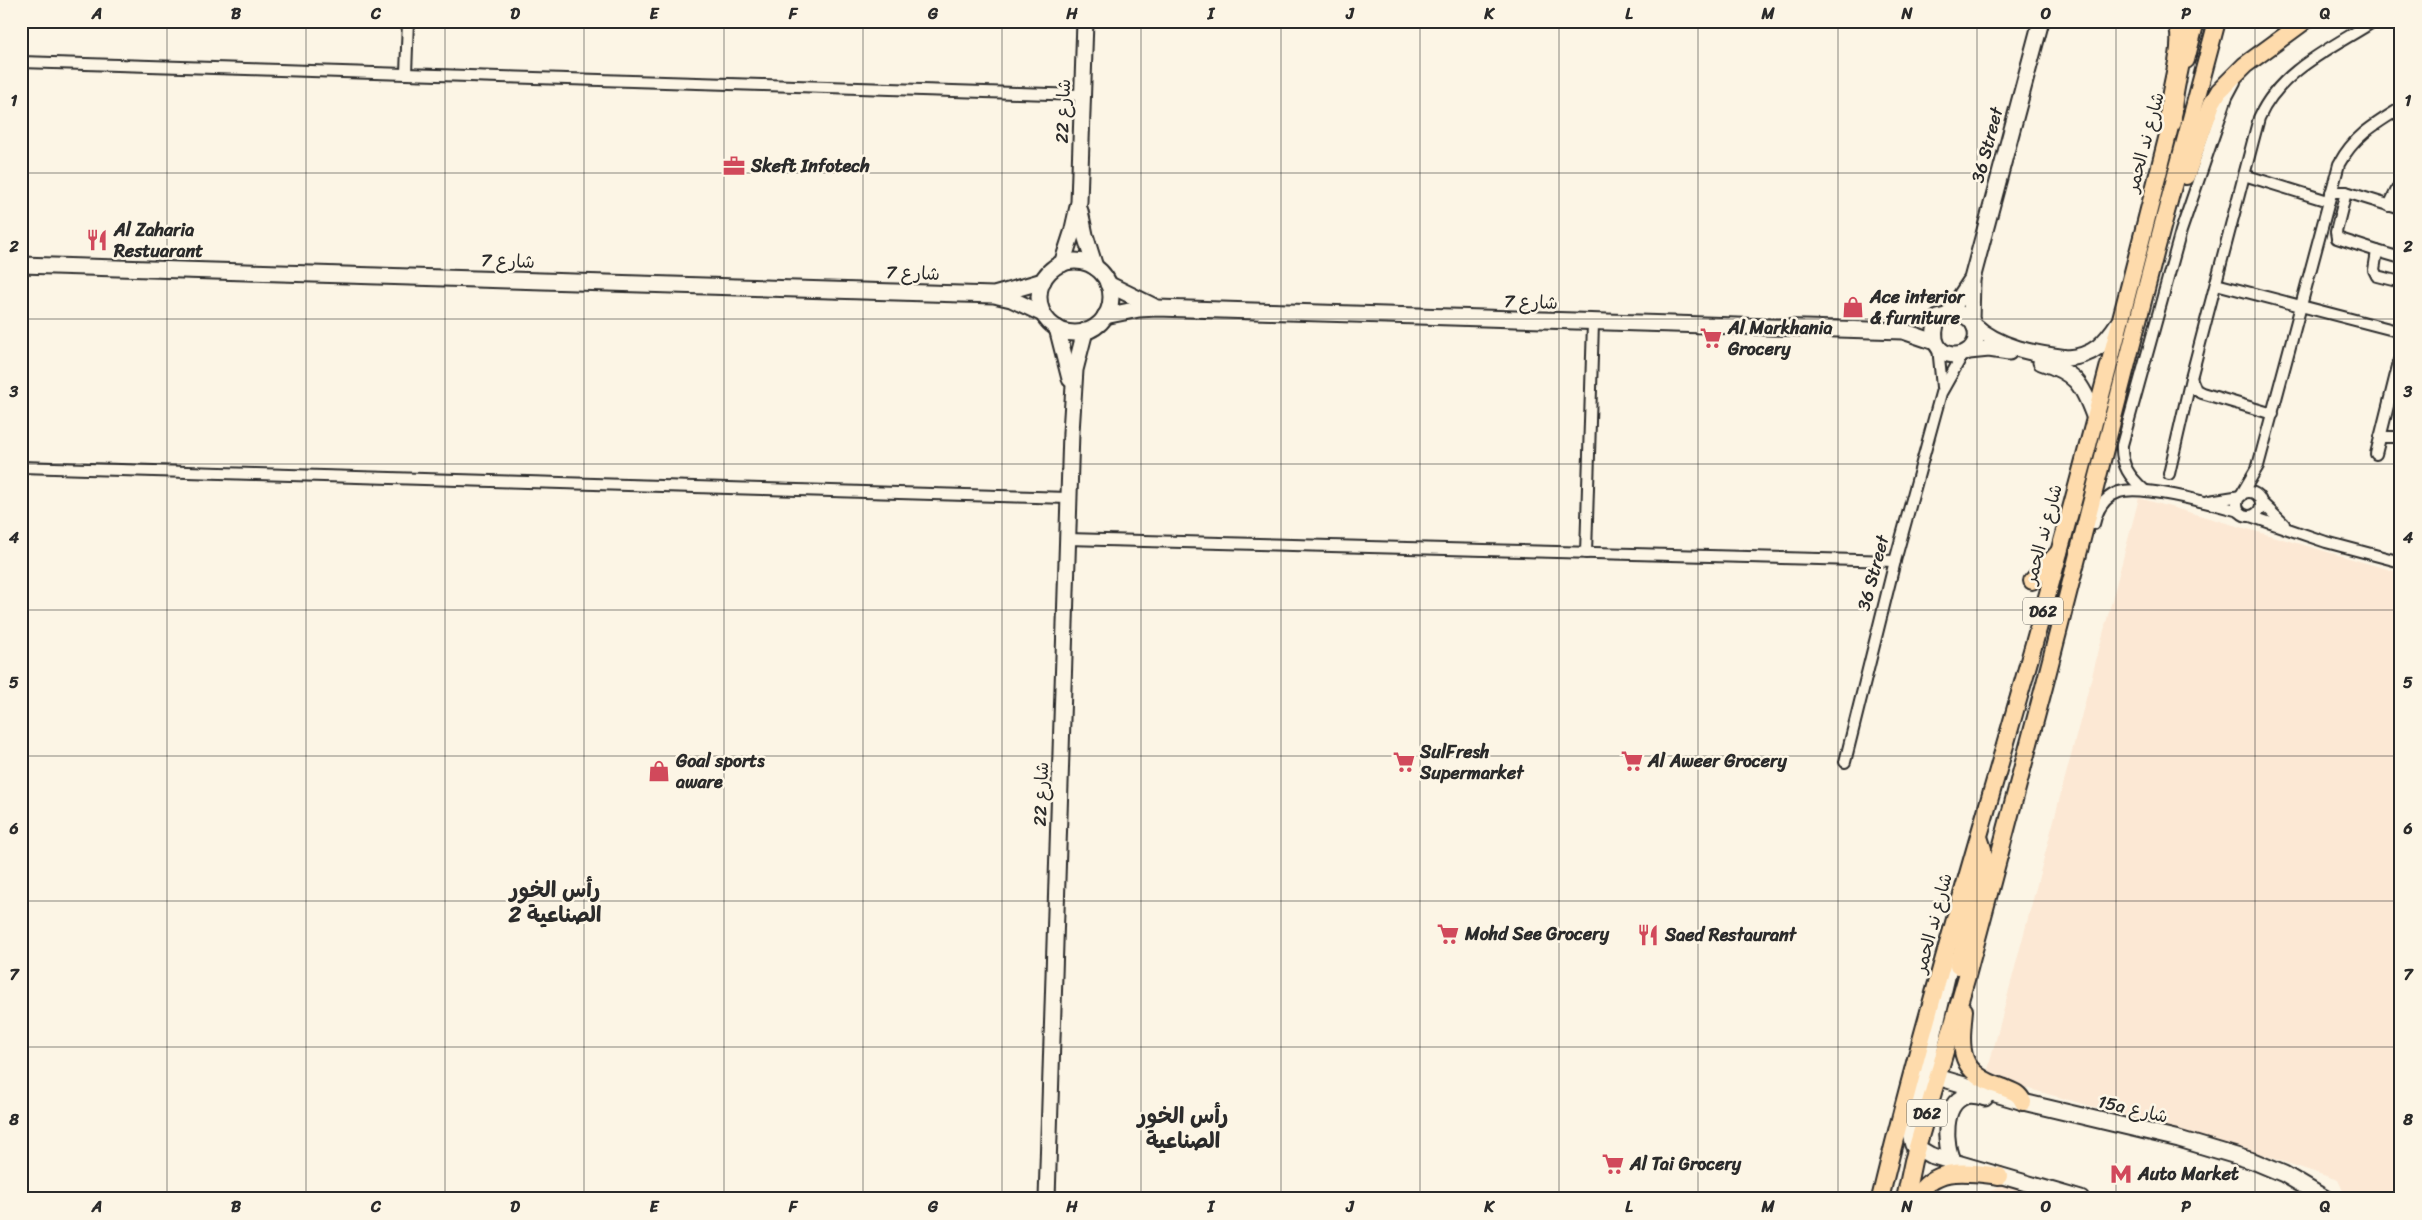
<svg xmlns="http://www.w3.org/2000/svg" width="2422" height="1220" viewBox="0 0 2422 1220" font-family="Sriracha,'Playpen Sans Arabic',sans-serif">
<rect width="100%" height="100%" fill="#fcf5e5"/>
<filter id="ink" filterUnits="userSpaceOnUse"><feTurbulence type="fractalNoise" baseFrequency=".02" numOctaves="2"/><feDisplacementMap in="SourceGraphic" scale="10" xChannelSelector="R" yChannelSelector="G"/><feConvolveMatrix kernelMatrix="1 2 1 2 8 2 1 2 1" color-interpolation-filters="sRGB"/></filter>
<g filter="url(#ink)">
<g fill="#fce8d4">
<polygon points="2139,498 2401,573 2401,1199 2360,1199 2345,1195 2338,1180 2245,1149 1986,1077"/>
<polygon points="2016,1177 2095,1199 1976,1199"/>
</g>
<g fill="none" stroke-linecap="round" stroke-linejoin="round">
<g stroke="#2b2b2b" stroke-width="14">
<g id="street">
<polyline points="21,62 1082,95"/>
<polyline points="406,73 408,21"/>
<polyline points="2244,175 2328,201"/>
<polyline points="2331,192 2346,192 2401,209"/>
<polyline points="2346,192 2336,232 2337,238 2377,251"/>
<polyline points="2389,206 2401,181"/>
<polyline points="2401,258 2377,251 2374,270 2377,276 2401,282"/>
<polyline points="2216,284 2401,332"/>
<polyline points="1938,347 1942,387"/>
<polyline points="2191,378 2196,390 2202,393 2273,414"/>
<polyline points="2380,437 2401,437"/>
<polyline points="2376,454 2401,354"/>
<polyline points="21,467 1068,498"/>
<path d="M2169,474l22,-96 68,-260c21,-48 73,-70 115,-97"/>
<path d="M2144,490c-14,-13 -23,-24 -22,-45l59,-214 46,-134 8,-15"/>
<circle cx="2249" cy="504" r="12"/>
<path d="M2241,495l17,-29 81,-302c15,-28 36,-40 62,-56"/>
<polyline points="2209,501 2241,496"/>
<polyline points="2261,502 2284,524"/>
<polyline points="2250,516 2326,542 2401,562"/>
<path d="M2094,524c3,-14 10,-27 25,-32 23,-8 94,12 120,19"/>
<polyline points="1067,539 1895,561"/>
<polyline points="1586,553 1593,323"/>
<polyline points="1845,762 1895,561 1941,393 1963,354"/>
</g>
</g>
<g stroke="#2b2b2b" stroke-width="19">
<g id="secondary">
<polyline points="1080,211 1085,235 1095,267"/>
<circle cx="1075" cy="297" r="36"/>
<polyline points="1062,264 1072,233 1079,202 1085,21"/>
<polyline points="21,265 994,295 1043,281"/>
<polyline points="1108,284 1153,306"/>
<polyline points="998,296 1011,299 1043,314"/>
<path d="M1957,313c10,3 17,7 19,18 5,33 -56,35 -38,-13z"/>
<polyline points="1949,314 1972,279 2041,21"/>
<polyline points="1105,316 1139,309 1157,308 1903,331 1935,342"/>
<polyline points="1971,320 1972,280"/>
<path d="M1974,325c25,23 61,29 93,33 27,-2 38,-15 52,-36"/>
<polyline points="1057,328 1070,379"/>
<polyline points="1969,351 1989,349 2009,352"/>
<path d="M2041,362c34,11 41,21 53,54"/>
<polyline points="1951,960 1910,1134 1913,1145 1930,1155 2081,1199"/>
<polyline points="1910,1082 1923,1077 1937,1077 2023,1102 2179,1139 2253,1161 2284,1174 2326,1199"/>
<path d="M1953,1162c-9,-17 -11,-59 13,-66 6,-2 13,0 19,2"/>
<polyline points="1047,1199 1071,432 1075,370 1085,331"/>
</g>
</g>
<g stroke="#2b2b2b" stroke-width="20">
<g id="primary">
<polyline points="2186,60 2196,21"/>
<polyline points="2186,176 2212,103 2219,91 2245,65 2305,21"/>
<polyline points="2032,581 2059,552"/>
<polyline points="1958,966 1984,864 1983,849 1979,837"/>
<path d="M1964,1010c-4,41 -6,63 38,77 9,4 17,5 21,15"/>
<path d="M1880,1199c53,-219 122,-433 180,-650 40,-145 77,-292 114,-438"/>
<polyline points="1905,1199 1913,1161 1967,976 2044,687 2156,250 2217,21"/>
<path d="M1915,1199c19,-34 52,-27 84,-23"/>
</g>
</g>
<g stroke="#2b2b2b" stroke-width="24">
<path id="highway" d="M2171,122c-3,-34 17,-67 8,-101"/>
</g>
<use href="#street" stroke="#fcf5e5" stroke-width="10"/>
<use href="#secondary" stroke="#fcf5e5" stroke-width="15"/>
<use href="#primary" stroke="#fedbac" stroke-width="16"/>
<use href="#highway" stroke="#fedbac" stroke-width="20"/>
</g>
</g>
<path fill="none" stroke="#2b2b2b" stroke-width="1" stroke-opacity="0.55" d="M167,21v1178M306,21v1178M445,21v1178M584,21v1178M724,21v1178M863,21v1178M1002,21v1178M1141,21v1178M1281,21v1178M1420,21v1178M1559,21v1178M1698,21v1178M1838,21v1178M1977,21v1178M2116,21v1178M2255,21v1178M21,173h2380M21,319h2380M21,464h2380M21,610h2380M21,756h2380M21,901h2380M21,1047h2380"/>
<defs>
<g id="office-bare" transform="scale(1.725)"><path d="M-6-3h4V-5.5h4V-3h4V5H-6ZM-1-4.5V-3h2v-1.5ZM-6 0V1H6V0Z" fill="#d1495b" stroke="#fcf5e5" stroke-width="2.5" paint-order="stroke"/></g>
<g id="restaurant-bare" transform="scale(1.725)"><path d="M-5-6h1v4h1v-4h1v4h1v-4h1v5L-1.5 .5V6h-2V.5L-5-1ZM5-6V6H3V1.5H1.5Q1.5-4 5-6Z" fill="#d1495b" stroke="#fcf5e5" stroke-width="2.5" paint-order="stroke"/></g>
<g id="shop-bare" transform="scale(1.725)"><path d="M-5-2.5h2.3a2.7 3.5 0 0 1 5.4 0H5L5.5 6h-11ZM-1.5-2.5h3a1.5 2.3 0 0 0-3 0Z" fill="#d1495b" stroke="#fcf5e5" stroke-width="2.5" paint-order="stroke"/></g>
<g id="supermarket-bare" transform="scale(1.725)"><path d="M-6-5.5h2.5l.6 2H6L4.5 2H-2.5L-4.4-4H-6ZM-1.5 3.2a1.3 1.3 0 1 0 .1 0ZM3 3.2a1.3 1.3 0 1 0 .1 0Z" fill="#d1495b" stroke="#fcf5e5" stroke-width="2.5" paint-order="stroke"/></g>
<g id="metro-bare" transform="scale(1.725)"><path d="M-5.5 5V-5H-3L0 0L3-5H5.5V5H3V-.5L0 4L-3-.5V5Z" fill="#d1495b" stroke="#fcf5e5" stroke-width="2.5" paint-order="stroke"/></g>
</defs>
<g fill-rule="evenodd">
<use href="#office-bare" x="734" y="166"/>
<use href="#restaurant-bare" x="97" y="240"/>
<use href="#shop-bare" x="1853" y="307"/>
<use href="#supermarket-bare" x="1711" y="338"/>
<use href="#supermarket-bare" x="1632" y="761"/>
<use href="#supermarket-bare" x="1404" y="762"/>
<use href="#shop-bare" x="659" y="771"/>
<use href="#supermarket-bare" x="1448" y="934"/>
<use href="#restaurant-bare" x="1648" y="935"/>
<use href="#supermarket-bare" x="1613" y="1164"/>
<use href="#metro-bare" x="2121" y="1174"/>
</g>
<g text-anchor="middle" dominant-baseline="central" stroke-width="5" stroke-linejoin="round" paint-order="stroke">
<g fill="#fcf5e5" stroke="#6a6863" stroke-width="1">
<rect x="2023" y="597.5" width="40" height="27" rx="4"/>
<rect x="1907" y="1099.5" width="40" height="27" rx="4"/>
</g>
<g font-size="16" font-weight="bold" fill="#2b2b2b">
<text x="2043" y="611">D62</text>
<text x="1927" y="1113">D62</text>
</g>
<g font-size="18" fill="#2b2b2b" stroke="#fcf5e5">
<text transform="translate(1063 111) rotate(-88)">شارع 22</text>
<text transform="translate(2145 142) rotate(-75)">شارع ند الحمر</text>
<text transform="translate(1987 145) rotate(-75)">36 Street</text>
<text transform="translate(508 261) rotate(2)">شارع 7</text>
<text transform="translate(913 273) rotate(2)">شارع 7</text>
<text transform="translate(1531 302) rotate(2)">شارع 7</text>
<text transform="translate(2043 534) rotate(-75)">شارع ند الحمر</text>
<text transform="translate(1873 573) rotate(-75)">36 Street</text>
<text transform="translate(1041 794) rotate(-88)">شارع 22</text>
<text transform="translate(1933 923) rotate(-75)">شارع ند الحمر</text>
<text transform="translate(2133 1109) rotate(13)">15a شارع</text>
</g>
<g font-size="18" font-weight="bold" fill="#2b2b2b" stroke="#fcf5e5" text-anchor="start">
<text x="751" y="166">Skeft Infotech</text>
<text x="114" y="230">Al Zaharia<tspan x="114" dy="21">Restuarant</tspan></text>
<text x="1870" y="297">Ace interior<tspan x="1870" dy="21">&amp; furniture</tspan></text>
<text x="1728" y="328">Al Markhania<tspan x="1728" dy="21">Grocery</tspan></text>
<text x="1420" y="752">SulFresh<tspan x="1420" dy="21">Supermarket</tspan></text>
<text x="676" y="761">Goal sports<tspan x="676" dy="21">aware</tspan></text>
<text x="1648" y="761">Al Aweer Grocery</text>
<text x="1465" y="934">Mohd See Grocery</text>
<text x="1665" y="935">Saed Restaurant</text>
<text x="1630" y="1164">Al Tai Grocery</text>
<text x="2138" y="1174">Auto Market</text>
</g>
<g font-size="22" font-weight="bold" fill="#2b2b2b" stroke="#fcf5e5">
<text x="555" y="889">رأس الخور<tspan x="555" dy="25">الصناعية 2</tspan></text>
<text x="1183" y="1115">رأس الخور<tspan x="1183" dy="25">الصناعية</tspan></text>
</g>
</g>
<rect width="2422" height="1220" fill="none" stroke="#fcf5e5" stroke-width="55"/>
<rect x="28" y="28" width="2366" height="1164" fill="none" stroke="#2b2b2b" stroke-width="2"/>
<g font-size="16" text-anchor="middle" font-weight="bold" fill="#2b2b2b">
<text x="97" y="19">A</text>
<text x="236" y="19">B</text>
<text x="376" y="19">C</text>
<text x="515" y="19">D</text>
<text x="654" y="19">E</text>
<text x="793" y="19">F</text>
<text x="933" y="19">G</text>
<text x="1072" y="19">H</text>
<text x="1211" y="19">I</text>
<text x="1350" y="19">J</text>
<text x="1489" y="19">K</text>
<text x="1629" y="19">L</text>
<text x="1768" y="19">M</text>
<text x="1907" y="19">N</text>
<text x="2046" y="19">O</text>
<text x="2186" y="19">P</text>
<text x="2325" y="19">Q</text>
<text x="14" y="106">1</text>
<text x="2408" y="106">1</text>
<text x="14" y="252">2</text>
<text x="2408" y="252">2</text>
<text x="14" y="397">3</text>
<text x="2408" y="397">3</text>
<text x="14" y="543">4</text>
<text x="2408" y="543">4</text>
<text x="14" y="688">5</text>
<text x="2408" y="688">5</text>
<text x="14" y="834">6</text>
<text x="2408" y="834">6</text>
<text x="14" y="980">7</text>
<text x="2408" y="980">7</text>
<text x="14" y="1125">8</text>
<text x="2408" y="1125">8</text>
<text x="97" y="1212">A</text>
<text x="236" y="1212">B</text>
<text x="376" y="1212">C</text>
<text x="515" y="1212">D</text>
<text x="654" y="1212">E</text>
<text x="793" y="1212">F</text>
<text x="933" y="1212">G</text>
<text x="1072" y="1212">H</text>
<text x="1211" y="1212">I</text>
<text x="1350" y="1212">J</text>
<text x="1489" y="1212">K</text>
<text x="1629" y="1212">L</text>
<text x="1768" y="1212">M</text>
<text x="1907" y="1212">N</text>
<text x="2046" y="1212">O</text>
<text x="2186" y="1212">P</text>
<text x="2325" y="1212">Q</text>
</g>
</svg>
